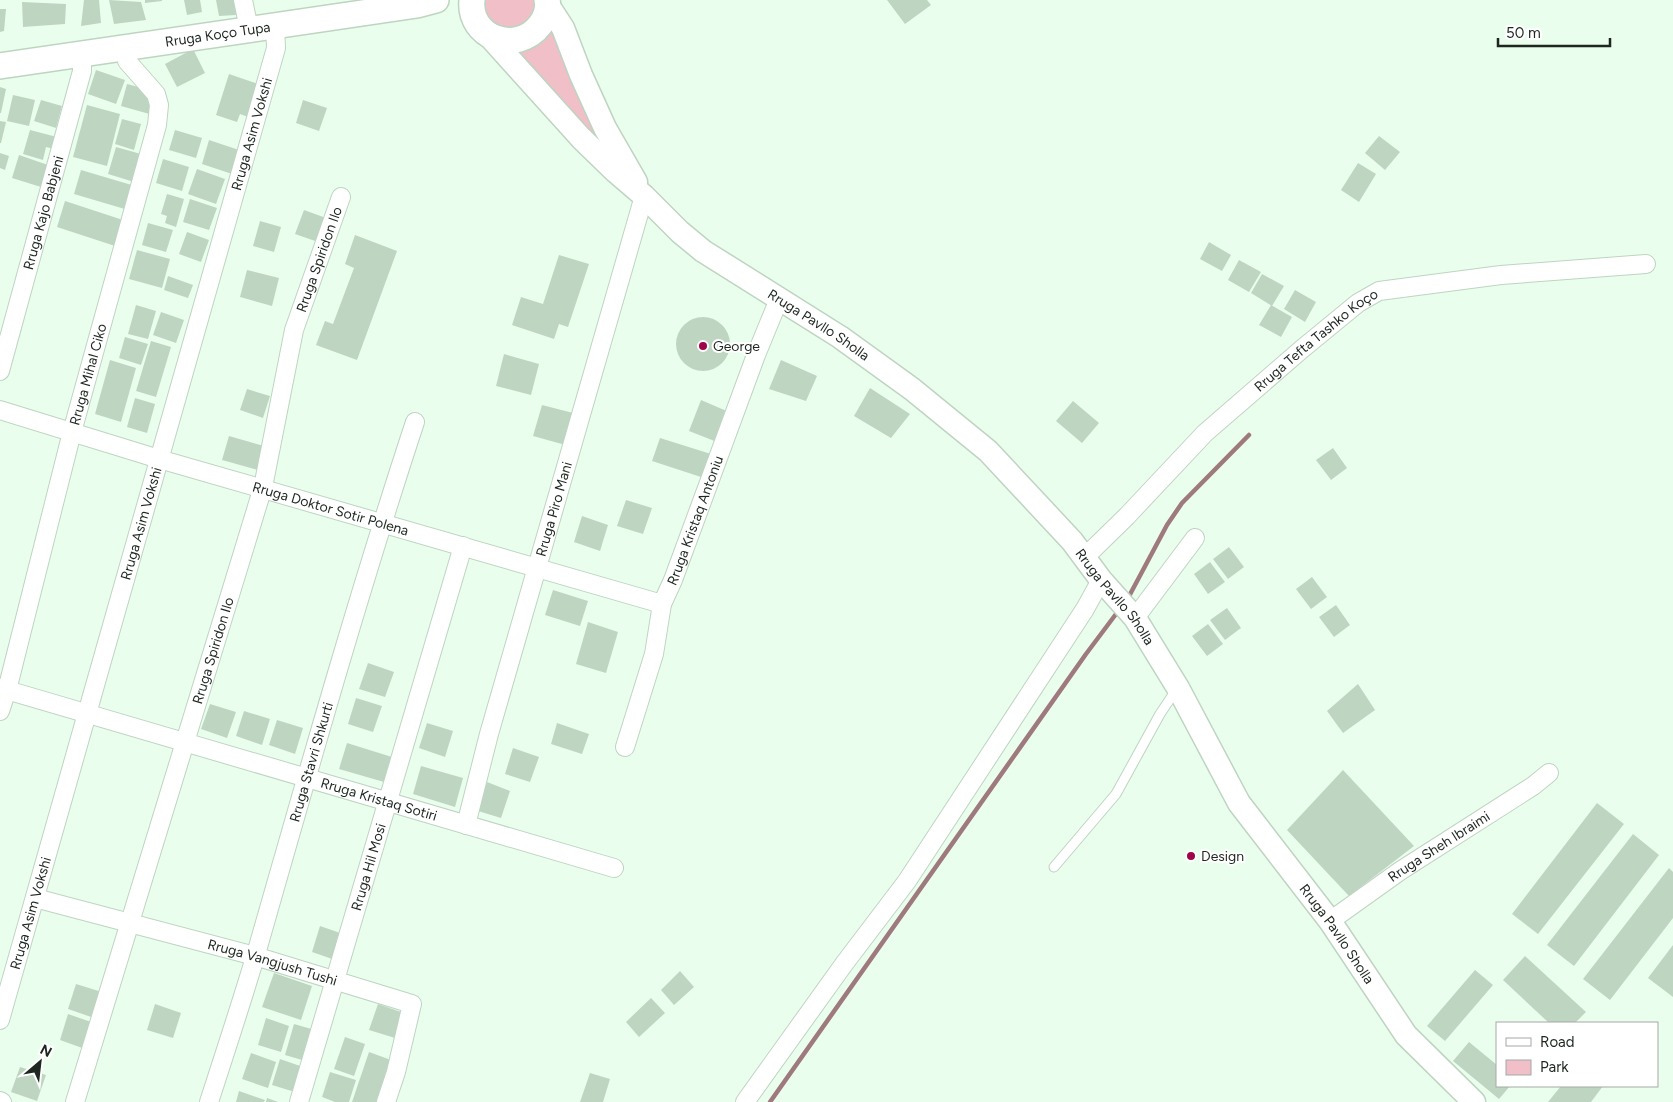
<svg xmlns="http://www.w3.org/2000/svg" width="1673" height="1102" viewBox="0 0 1673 1102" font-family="Figtree,sans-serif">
<rect width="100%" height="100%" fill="#eafeed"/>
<g fill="#f0bfc8">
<polygon points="484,0 537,0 538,5 524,28 497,28 485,14"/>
<path d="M549,23l48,116 -82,-87c22,-5 23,-11 34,-29z"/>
</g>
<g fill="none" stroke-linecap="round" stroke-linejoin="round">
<g stroke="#9e797e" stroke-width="4.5">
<polyline points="1127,600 1167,525 1182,503 1249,435"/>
<polyline points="770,1102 1086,654 1119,610"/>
</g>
</g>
<g fill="#bed6c1">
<polygon points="84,0 99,0 101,23 81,26"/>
<polygon points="109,0 141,2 146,20 114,24"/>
<polygon points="145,0 162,0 162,1 145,3"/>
<polygon points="184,0 200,0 202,12 187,15"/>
<polygon points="216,0 235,0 236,15 219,16"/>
<polygon points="887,0 927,0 931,5 905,24"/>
<polygon points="22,2 66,4 65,24 23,27"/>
<polygon points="0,9 6,9 4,31 0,32"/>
<polygon points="193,49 205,73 177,87 165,64"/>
<polygon points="96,70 125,80 116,104 88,94"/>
<polygon points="229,74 258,84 248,117 240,114 237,122 216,115"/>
<polygon points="127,84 142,88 161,88 153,115 121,106"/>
<polygon points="0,87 6,89 1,113 0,113"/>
<polygon points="13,95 35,100 29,126 7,121"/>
<polygon points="41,100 62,106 56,128 34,121"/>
<polygon points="303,100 327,108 319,131 296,123"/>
<polygon points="87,105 120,114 107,166 73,157"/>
<polygon points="122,119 141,124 134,150 115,144"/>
<polygon points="0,121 6,122 1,143 0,143"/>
<polygon points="30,130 57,137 54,149 46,147 43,160 23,154"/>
<polygon points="175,130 202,138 196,158 169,150"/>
<polygon points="1379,136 1400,152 1385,170 1365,153"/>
<polygon points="209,140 239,150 232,174 202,164"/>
<polygon points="116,147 141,154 134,182 108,174"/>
<polygon points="0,153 9,156 5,170 0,168"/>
<polygon points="19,155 48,165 41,187 12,178"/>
<polygon points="163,159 189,167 182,191 156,183"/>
<polygon points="1358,163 1376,174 1359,202 1341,190"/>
<polygon points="197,169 225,179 216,204 188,194"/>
<polygon points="81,170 135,186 128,210 74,194"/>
<polygon points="167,194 184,199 176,227 165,223 167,216 161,214"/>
<polygon points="190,199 217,208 209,230 183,222"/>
<polygon points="65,201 126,221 118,247 57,227"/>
<polygon points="304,210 326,218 318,242 295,234"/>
<polygon points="260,221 281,227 274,252 253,246"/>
<polygon points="148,223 173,230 166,252 142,245"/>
<polygon points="187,232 209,240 201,262 179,254"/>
<polygon points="355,235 397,251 357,360 316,345 325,321 333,324 354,268 345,264"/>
<polygon points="1209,242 1231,255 1222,271 1200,259"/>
<polygon points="137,250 170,259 162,288 129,279"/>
<polygon points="559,255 589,264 568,327 559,324 554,339 512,325 521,297 543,304"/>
<polygon points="1239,260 1261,272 1249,292 1228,280"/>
<polygon points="247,270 279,278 272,306 240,297"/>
<polygon points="1262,274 1284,286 1272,306 1251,293"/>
<polygon points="168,276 193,285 188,298 164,290"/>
<polygon points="1295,290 1316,302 1305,322 1284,309"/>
<polygon points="136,305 156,311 148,339 128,334"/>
<polygon points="1271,305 1292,317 1281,337 1259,325"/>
<polygon points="161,312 184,320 176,343 153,335"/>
<circle cx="703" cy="344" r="27"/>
<polygon points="125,337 148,344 141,365 119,358"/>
<polygon points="151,341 171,347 156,397 136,391"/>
<polygon points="504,354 539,364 531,395 496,386"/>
<polygon points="110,360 136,368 121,422 95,414"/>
<polygon points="781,360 817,376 806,401 769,389"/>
<polygon points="870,388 910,414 891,438 854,416"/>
<polygon points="247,389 270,396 263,418 240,410"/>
<polygon points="135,398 155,404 147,433 127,427"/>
<polygon points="701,400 729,412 717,442 689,431"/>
<polygon points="1073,401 1099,423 1082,443 1056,421"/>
<polygon points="542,405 577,414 569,446 533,436"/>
<polygon points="229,436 264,446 258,470 222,460"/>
<polygon points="660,438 711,454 704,478 652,461"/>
<polygon points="1333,448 1347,468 1331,480 1316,460"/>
<polygon points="626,500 652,508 643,534 617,526"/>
<polygon points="582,516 608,525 600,551 574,542"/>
<polygon points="1229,547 1244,567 1228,579 1213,559"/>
<polygon points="1210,562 1225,582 1208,594 1194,574"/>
<polygon points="1312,577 1327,597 1311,609 1296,589"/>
<polygon points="553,590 588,601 580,626 545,615"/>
<polygon points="1336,605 1350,625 1334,637 1319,617"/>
<polygon points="1227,608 1241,628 1225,640 1210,620"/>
<polygon points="588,622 618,632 606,673 576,664"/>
<polygon points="1208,624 1223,644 1207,656 1192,636"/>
<polygon points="368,663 394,672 385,697 359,689"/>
<polygon points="1358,684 1375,710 1343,733 1327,711"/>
<polygon points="356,698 382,706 373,732 348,724"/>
<polygon points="210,704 236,712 227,738 201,729"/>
<polygon points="244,711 270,719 262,745 236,736"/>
<polygon points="277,720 303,728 295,754 269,745"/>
<polygon points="427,723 453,731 445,757 419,748"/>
<polygon points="557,723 589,734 582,754 551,744"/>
<polygon points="347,743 392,757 384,782 339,769"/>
<polygon points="513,748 539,757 530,782 505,774"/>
<polygon points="421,766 463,778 455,807 413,794"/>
<polygon points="1343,770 1414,846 1349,896 1287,830"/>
<polygon points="487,782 510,791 501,818 478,811"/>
<polygon points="1597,803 1624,824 1538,934 1512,914"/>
<polygon points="1633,834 1659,855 1574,966 1547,945"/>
<polygon points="1669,868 1673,872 1673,918 1610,1000 1583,979"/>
<polygon points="320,926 346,935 338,961 312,952"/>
<polygon points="1673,945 1673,997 1648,978"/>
<polygon points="1525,956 1586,1012 1575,1023 1549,1023 1503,980"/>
<polygon points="1475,970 1493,985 1445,1041 1427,1026"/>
<polygon points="680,971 694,987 674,1005 661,990"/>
<polygon points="274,973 312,986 301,1020 262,1007"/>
<polygon points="76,984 102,992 94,1018 68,1009"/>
<polygon points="651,998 665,1013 639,1037 626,1022"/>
<polygon points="155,1004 181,1013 173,1038 147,1030"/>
<polygon points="378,1004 404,1013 395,1038 369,1030"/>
<polygon points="68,1014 94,1023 85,1049 60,1040"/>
<polygon points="266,1018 289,1026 281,1052 258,1045"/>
<polygon points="294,1024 315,1030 311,1043 307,1041 302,1060 285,1055"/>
<polygon points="345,1037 365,1044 354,1076 334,1069"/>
<polygon points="1469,1042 1497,1065 1497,1086 1510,1086 1499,1099 1453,1061"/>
<polygon points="369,1052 391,1060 376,1102 352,1102"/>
<polygon points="251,1053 276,1062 268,1088 242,1079"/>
<polygon points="280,1059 306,1068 298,1093 272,1085"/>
<polygon points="20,1067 46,1075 37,1101 11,1092"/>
<polygon points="330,1072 356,1080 349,1102 335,1102 322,1097"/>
<polygon points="590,1073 610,1079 603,1102 580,1102"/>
<polygon points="1561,1086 1603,1086 1591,1102 1548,1102"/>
<polygon points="239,1091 265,1100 264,1102 236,1102"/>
<polygon points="267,1098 278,1102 266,1102"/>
</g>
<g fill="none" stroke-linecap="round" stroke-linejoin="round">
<g stroke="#bdd5c0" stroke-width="11">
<polyline id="service" points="1054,867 1116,794 1160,714 1176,690"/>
</g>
<g stroke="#bdd5c0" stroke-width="20">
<g id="minor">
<polyline points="243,0 249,29"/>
<path id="s1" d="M0,371l82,-300v-18"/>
<path id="s2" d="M0,410l159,49 503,145"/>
<path id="s3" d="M1084,558l43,-42 78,-83 97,-84 56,-46 21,-12 122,-16 145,-11"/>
<polyline points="1135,618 1195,538"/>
<path id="s4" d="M0,688l614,180"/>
<path id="s5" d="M0,711l7,-21 65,-258 85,-307 2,-20 -3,-11 -29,-33 -3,-14"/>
<path id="s6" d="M625,747l29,-93 8,-50 11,-24 83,-225 23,-56"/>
<path id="s7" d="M466,825l23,-91 155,-538"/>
<path id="s8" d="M35,898l220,58 157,48 -16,68 -10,30"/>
<path id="s9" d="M1330,921l70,-50 133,-85 16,-13"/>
<path id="s10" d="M0,1020l276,-972 -1,-23"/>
<polyline points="0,1101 2,1102"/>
<path id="s11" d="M75,1102l188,-615 31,-157 47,-133"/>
<path id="s12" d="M209,1102c16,-49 32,-98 47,-148 51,-178 101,-356 159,-532"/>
<path id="s13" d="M299,1102l164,-556"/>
<polyline points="745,1102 844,964 907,881 1085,609 1101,580"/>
</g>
</g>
<g stroke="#bdd5c0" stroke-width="25">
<g id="tertiary">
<polyline points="548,5 563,28 581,75 605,128 636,182"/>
<path id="s14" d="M489,36l92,102 35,34 28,24 36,36 23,19 137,86 72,52 76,62 84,90 29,39 34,38 43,70 61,115 91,118 76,114 68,67"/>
</g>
</g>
<g stroke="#bdd5c0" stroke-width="28">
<g id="secondary">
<path d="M472,0c-4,38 45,55 68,25 5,-6 9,-16 7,-25"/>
<path id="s15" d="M0,66l417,-61 19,-5"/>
</g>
</g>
<use href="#service" stroke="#fff" stroke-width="9"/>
<use href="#minor" stroke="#fff" stroke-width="18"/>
<use href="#tertiary" stroke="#fff" stroke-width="22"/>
<use href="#secondary" stroke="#fff" stroke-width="25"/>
</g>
<g fill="#a00547" stroke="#fff" stroke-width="2">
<circle cx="703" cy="346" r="5"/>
<circle cx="1191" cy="856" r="5"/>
</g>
<g text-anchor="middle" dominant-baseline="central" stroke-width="4" stroke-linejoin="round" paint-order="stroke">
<g font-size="14" fill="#1d261f" stroke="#fff">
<text stroke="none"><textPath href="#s15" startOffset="220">Rruga Koço Tupa</textPath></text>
<text stroke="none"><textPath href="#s10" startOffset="921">Rruga Asim Vokshi</textPath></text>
<text stroke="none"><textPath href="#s1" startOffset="164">Rruga Kajo Babjeni</textPath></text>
<text stroke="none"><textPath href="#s11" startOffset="878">Rruga Spiridon Ilo</textPath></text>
<text stroke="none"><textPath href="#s14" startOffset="441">Rruga Pavllo Sholla</textPath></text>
<text stroke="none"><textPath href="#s3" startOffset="319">Rruga Tefta Tashko Koço</textPath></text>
<text stroke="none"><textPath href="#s5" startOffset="348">Rruga Mihal Ciko</textPath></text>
<text stroke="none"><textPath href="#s2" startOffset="345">Rruga Doktor Sotir Polena</textPath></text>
<text stroke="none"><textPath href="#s7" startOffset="328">Rruga Piro Mani</textPath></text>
<text stroke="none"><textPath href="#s6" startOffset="238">Rruga Kristaq Antoniu</textPath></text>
<text stroke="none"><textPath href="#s10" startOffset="516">Rruga Asim Vokshi</textPath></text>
<text stroke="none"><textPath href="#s14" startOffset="846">Rruga Pavllo Sholla</textPath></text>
<text stroke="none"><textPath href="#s11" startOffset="472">Rruga Spiridon Ilo</textPath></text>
<text stroke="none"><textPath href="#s12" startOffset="355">Rruga Stavri Shkurti</textPath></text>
<text stroke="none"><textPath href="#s4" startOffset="395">Rruga Kristaq Sotiri</textPath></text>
<text stroke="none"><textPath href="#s9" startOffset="132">Rruga Sheh Ibraimi</textPath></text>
<text stroke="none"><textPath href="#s13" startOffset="245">Rruga Hil Mosi</textPath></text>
<text stroke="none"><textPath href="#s10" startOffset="111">Rruga Asim Vokshi</textPath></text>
<text stroke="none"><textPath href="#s14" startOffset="1251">Rruga Pavllo Sholla</textPath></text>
<text stroke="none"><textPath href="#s8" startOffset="246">Rruga Vangjush Tushi</textPath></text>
</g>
<g font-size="14" fill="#1d261f" stroke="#fff" text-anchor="start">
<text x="713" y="346">George</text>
<text x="1201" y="856">Design</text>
</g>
</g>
<rect x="1496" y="1022" width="162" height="65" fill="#ffffff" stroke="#a5a8a5"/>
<rect x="1506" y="1038" width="25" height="8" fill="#ffffff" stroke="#a5a8a5"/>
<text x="1540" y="1047" font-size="15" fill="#1d261f">Road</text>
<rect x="1506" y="1060" width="25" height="15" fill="#f0bfc8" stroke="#a5a8a5"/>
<text x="1540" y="1072" font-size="15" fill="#1d261f">Park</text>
<g transform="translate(40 1062) rotate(28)" stroke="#ffffff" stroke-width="4" paint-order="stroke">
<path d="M0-4L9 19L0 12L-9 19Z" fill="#1d261f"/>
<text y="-8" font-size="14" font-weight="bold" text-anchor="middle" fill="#1d261f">N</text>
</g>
<path d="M1498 38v8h112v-8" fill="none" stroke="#1d261f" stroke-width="2.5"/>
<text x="1506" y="38" font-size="15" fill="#1d261f" stroke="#ffffff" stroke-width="4" paint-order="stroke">50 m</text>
</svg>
